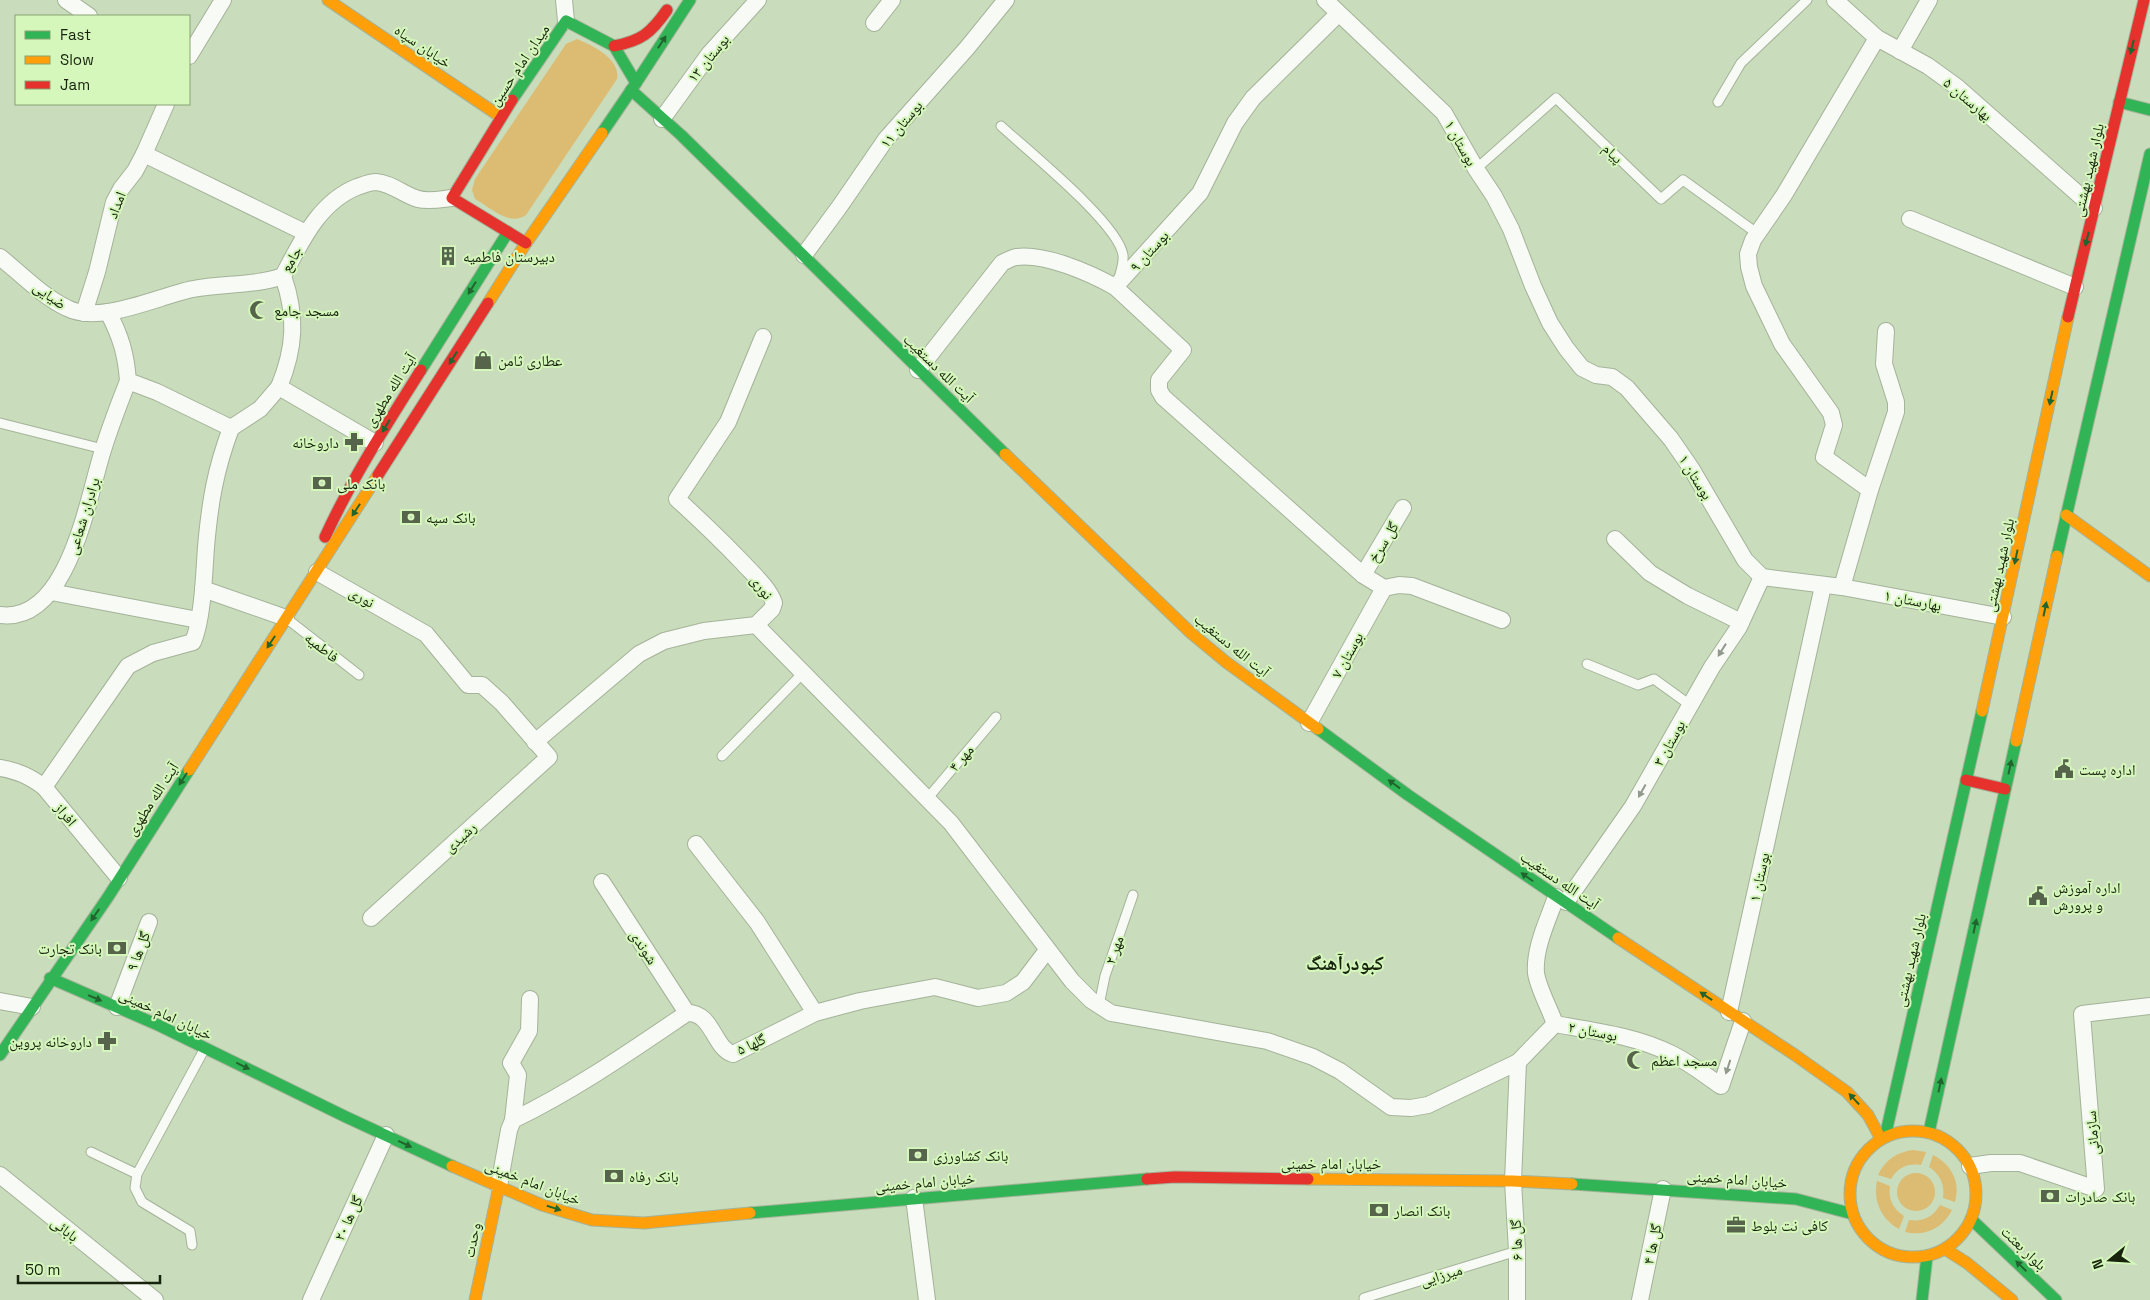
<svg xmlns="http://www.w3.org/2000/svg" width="2150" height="1300" viewBox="0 0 2150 1300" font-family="'Space Grotesk','Noto Naskh Arabic',sans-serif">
<rect width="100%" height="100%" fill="#c9dcbb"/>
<g fill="#dcbc73">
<path d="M577,39c15,6 44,20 40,40l-91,136c-17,12 -36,-8 -51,-16l-3,-9 3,-11 91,-135z"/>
<path d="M1913,1150l13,2 -5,13c-13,-2 -23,2 -30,14l-13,-4c7,-15 19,-23 35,-25z"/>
<path d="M1933,1155c18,9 28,27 22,47l-12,-4c2,-13 -3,-24 -14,-31z"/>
<circle cx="1916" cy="1192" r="19"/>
<path d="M1877,1181l13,5c-2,13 3,23 14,30l-5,13c-18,-10 -26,-28 -22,-48z"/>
<path d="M1940,1205l12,5c-9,18 -27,27 -47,22l4,-12c14,2 24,-3 31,-15z"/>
</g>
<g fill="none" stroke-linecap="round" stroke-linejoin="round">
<g stroke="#a4b399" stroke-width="11">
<g id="lane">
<polyline points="1718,102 1741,63 1807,0"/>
<path d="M1001,126c26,24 117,97 122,129 1,7 -2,16 -4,23"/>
<polyline points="1476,169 1556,98 1661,199 1683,180 1758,234"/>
<polyline points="0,423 103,449"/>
<polyline points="286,618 359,675"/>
<polyline points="1587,664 1638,685 1654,679 1690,705"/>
<polyline points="722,756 802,674"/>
<polyline points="927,799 996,717"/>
<polyline points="1099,1005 1105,976 1133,895"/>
<polyline points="91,1152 137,1174"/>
<polyline points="192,1245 190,1231 142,1202 135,1188 137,1174 205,1048"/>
<polyline points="1364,1298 1517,1251"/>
</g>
</g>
<g stroke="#a4b399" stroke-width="18">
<g id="street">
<polyline points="66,0 89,16"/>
<polyline points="564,0 566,21"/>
<polyline points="1325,0 1444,113 1476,169 1494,196 1511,229 1533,286 1550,323 1566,348 1582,368 1596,375 1612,377 1627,388 1671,439 1691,468 1745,560 1762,577 1842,587 2003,617"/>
<polyline points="1835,0 1877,38 1928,66 1957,87 2094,208"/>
<polyline points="874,23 892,0"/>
<polyline points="1900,51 1929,0"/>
<polyline points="189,56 223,0"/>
<polyline points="662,119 710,53 758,0"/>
<polyline points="144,154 306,233"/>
<polyline points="1910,219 2075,287"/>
<polyline points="804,255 840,206 886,139 967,48 1006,0"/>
<path d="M0,257c21,17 42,39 67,51 33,17 91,-12 126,-19 30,-6 62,-3 90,-13 18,-34 36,-74 74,-89 6,-2 13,-5 19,-5 15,1 28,13 42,17 11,3 24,0 34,-1"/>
<path d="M283,276c14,40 12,72 -4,111l96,56"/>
<polyline points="1115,287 1183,350 1159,380 1159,390 1163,397 1363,575 1384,588 1399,585 1412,586 1502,620"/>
<path d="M108,312c13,25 18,42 20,69l29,11 74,36 29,-19 19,-22"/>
<polyline points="84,313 97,272 114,202 121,189 135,171 144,154 166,104"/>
<path d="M918,370l84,-107c4,-2 9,-5 14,-6 29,-4 74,16 99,30l85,-94 35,-70 18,-25 85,-84"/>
<polyline points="1870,490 1896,412 1896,402 1884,364 1886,331"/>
<polyline points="1615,539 1650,573 1688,596 1741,622"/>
<polyline points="317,572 426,634 468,685 482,685 502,703 549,757 371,918"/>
<polyline points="1363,575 1403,508"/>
<polyline points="1842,587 1870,490 1824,457 1834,425 1831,413 1782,344 1754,286 1749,267 1748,254 1753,240 1784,195 1877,38"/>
<polyline points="203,589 286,618"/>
<polyline points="51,592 198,620"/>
<path d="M0,615c69,9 88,-119 103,-165 7,-23 16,-46 25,-69"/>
<polyline points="756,625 951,823 1072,981 1091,1000 1111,1013 1267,1041 1313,1057 1340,1071 1391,1107 1411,1108 1428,1105 1518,1062 1513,1181 1517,1251 1517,1300"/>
<polyline points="1309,723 1384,588"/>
<path d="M535,742l104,-88 25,-13 40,-10 52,-6 16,-16 2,-6c-5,-15 -20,-28 -31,-40 -21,-22 -43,-43 -66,-64l51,-77 35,-85"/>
<path d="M0,768c18,3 29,8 44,19l75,91"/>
<path d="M44,787l84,-121 25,-13 40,-11c10,-24 11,-68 13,-95 4,-45 9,-76 25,-119"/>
<polyline points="696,844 757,922 815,1013"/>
<polyline points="602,882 687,1013"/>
<polyline points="1566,902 1633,806 1712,667 1739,627 1762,577"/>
<polyline points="0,1001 32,1007"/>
<polyline points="117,1007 149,922"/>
<polyline points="1729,1012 1823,586"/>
<path d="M1555,1024c-5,-15 -17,-36 -19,-51 -2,-25 12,-53 20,-76"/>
<path d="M1518,1062l37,-38c40,7 81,12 117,30 18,9 33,21 49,32l22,-65"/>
<polyline points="513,1120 518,1075 511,1063 529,1031 530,999"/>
<polyline points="1970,1166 1991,1163 2020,1163 2096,1189 2082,1014 2150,1006"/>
<polyline points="0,1175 155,1300"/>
<path d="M499,1186l10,-56 4,-10c62,-30 118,-69 174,-107 26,-1 26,35 46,41l82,-41 45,-12 75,-14 43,11 28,-5 17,-11 22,-29 6,2"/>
<polyline points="914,1198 927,1300"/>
<polyline points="311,1300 386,1135"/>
<polyline points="1640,1300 1663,1189"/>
</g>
</g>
<g stroke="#a4b399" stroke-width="13">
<g id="fast">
<polyline points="636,83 690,0"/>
<polyline points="631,90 681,135 1005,454"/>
<polyline points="512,100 566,21 614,46 636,83 602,133"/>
<polyline points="2119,102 2150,110"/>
<polyline points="421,370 508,232"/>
<polyline points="2057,556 2150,154"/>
<polyline points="1318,729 1408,795 1618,938"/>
<polyline points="50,978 158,1025 346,1117 452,1166"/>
<polyline points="0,1055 108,897 189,770"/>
<polyline points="1929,1132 2016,741"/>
<polyline points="1885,1137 1982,711"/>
<polyline points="1572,1184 1796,1199 1853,1214"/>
<polyline points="750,1213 1147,1179"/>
<polyline points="1971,1219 2056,1300"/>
<polyline points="1922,1300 1927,1256"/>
</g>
</g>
<g stroke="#a4b399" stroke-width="13">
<g id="slow">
<polyline points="328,0 501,117"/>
<polyline points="488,303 526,243 602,133"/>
<polyline points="1005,454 1191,633 1226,662 1318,729"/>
<polyline points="2066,515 2150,576"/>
<polyline points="1982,711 2068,317"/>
<polyline points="2016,741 2057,556"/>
<polyline points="189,770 378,475"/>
<polyline points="1618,938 1795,1055 1847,1092 1868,1115 1881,1139"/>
<circle cx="1913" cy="1194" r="63"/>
<polyline points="452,1166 542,1205 592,1220 644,1223 750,1213"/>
<polyline points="1308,1179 1513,1181 1572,1184"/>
<polyline points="1945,1249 1967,1263 2012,1300"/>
<polyline points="475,1300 499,1186"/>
</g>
</g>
<g stroke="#a4b399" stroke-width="13">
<g id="jam">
<path d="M614,46c27,-5 37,-13 53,-36"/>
<polyline points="512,100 452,198 526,243"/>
<polyline points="2068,317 2144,0"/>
<polyline points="378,475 488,303"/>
<path d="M325,537c27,-59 62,-113 96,-167"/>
<polyline points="1966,780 2005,789"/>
<polyline points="1147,1179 1175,1177 1308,1179"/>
</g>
</g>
<use href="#lane" stroke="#f7faf5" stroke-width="9"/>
<use href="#street" stroke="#f7faf5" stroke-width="16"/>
<use href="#fast" stroke="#30b455" stroke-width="11"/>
<use href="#slow" stroke="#ff9f0a" stroke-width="11"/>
<use href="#jam" stroke="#e5322d" stroke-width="11"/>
</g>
<defs><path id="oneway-solid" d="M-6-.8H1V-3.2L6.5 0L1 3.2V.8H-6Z" transform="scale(1.25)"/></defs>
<g fill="#22642d">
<use href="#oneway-solid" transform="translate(662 42) rotate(-57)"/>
<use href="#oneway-solid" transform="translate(2132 47) rotate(104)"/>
<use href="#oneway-solid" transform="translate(2087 239) rotate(104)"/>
<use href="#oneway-solid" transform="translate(472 288) rotate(122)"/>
<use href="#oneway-solid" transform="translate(453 358) rotate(122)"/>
<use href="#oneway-solid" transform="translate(2051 398) rotate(102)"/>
<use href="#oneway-solid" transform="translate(386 426) rotate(122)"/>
<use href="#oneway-solid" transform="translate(356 510) rotate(123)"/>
<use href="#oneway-solid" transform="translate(2016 557) rotate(102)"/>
<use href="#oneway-solid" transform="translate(2045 609) rotate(-78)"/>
<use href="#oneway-solid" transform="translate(271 642) rotate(123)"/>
<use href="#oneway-solid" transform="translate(2010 767) rotate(-78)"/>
<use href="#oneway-solid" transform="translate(183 779) rotate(123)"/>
<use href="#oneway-solid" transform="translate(1394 784) rotate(-144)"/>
<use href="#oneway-solid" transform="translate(1527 877) rotate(-145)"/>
<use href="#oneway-solid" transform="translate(95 915) rotate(125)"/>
<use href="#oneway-solid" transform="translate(1975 926) rotate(-78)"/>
<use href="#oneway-solid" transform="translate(1706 996) rotate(-146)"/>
<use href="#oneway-solid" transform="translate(95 998) rotate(23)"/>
<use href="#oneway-solid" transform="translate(243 1066) rotate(26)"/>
<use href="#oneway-solid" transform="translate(1940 1085) rotate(-78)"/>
<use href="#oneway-solid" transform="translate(1854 1099) rotate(-133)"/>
<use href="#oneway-solid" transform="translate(405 1144) rotate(25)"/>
<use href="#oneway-solid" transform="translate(554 1208) rotate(17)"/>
<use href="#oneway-solid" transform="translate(2021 1266) rotate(-136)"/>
</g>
<g fill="#92998d">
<use href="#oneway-solid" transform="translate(1722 650) rotate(122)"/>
<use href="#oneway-solid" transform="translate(1642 791) rotate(119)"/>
<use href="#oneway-solid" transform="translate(1728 1067) rotate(108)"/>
</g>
<defs>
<g id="building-bare" transform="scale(1.5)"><path d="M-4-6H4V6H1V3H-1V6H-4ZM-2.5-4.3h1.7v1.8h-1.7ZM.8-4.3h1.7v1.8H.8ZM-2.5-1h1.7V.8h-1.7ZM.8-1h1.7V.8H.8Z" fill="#55644a" stroke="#d5f7bb" stroke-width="2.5" paint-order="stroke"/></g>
<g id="mosque-bare" transform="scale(1.5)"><path d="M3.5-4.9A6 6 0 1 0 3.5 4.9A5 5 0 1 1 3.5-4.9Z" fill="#55644a" stroke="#d5f7bb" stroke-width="2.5" paint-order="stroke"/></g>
<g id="shop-bare" transform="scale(1.5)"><path d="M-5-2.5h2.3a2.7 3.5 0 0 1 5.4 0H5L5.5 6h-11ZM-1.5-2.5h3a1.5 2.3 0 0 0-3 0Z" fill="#55644a" stroke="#d5f7bb" stroke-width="2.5" paint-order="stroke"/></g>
<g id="pharmacy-bare" transform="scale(1.5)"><path d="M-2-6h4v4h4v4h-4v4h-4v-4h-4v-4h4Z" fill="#55644a" stroke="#d5f7bb" stroke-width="2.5" paint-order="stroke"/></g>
<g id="bank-bare" transform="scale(1.5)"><path d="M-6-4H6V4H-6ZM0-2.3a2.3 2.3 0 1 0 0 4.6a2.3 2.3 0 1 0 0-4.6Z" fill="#55644a" stroke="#d5f7bb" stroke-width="2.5" paint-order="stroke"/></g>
<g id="civic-bare" transform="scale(1.5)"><path d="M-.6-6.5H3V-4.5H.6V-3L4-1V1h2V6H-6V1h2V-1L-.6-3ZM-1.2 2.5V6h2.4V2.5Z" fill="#55644a" stroke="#d5f7bb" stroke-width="2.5" paint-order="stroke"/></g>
<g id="office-bare" transform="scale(1.5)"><path d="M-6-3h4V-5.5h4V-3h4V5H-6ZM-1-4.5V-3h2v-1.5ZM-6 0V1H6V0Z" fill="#55644a" stroke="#d5f7bb" stroke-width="2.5" paint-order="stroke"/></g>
</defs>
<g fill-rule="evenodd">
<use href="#building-bare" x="448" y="256"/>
<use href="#mosque-bare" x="259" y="310"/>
<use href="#shop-bare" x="483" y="360"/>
<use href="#pharmacy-bare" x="354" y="442"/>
<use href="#bank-bare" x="322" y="483"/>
<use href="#bank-bare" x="411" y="517"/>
<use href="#civic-bare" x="2064" y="769"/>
<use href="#civic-bare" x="2038" y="896"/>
<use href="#bank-bare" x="117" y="948"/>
<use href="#pharmacy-bare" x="107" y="1041"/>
<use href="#mosque-bare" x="1636" y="1060"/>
<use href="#bank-bare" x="918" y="1155"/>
<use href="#bank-bare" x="614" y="1176"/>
<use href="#bank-bare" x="2050" y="1196"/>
<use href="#bank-bare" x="1379" y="1210"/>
<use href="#office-bare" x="1736" y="1225"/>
</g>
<g text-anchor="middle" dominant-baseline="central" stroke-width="4" stroke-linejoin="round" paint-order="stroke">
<g font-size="15" fill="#17230d" stroke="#d5f7bb">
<text transform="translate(423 46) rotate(34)">خیابان سپاه</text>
<text transform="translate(708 58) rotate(-51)">بوستان ۱۳</text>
<text transform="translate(519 65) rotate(-56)">میدان امام حسین</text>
<text transform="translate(1968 99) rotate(40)">بهارستان ۵</text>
<text transform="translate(901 124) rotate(-50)">بوستان ۱۱</text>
<text transform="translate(1461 143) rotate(61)">بوستان ۱</text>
<text transform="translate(1613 153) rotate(44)">پیام</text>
<text transform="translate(2088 170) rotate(-77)">بلوار شهید بهشتی</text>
<text transform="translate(116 205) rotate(-69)">امداد</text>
<text transform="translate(1149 251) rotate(-48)">بوستان ۹</text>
<text transform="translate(291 259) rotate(-60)">جامع</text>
<text transform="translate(50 295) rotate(35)">ضیایی</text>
<text transform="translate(939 368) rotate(44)">آیت الله دستغیب</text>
<text transform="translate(390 390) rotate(-58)">آیت الله مطهری</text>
<text transform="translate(1696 477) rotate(58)">بوستان ۱</text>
<text transform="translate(83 516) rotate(-73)">برادران شعاعی</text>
<text transform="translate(1383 542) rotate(-59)">گل سرخ</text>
<text transform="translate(1999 565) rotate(-78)">بلوار شهید بهشتی</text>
<text transform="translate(762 587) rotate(53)">نوری</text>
<text transform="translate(362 597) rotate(30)">نوری</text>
<text transform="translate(1913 600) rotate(11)">بهارستان ۱</text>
<text transform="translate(1232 645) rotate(39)">آیت الله دستغیب</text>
<text transform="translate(322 647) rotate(38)">فاطمیه</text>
<text transform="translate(1347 655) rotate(-61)">بوستان ۷</text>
<text transform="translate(1669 743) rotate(-61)">بوستان ۳</text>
<text transform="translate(961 758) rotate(-50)">مهر ۴</text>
<text transform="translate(152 799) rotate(-57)">آیت الله مطهری</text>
<text transform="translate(66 814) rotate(50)">افراز</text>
<text transform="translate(460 837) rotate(-42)">رشیدی</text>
<text transform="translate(1759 877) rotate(-78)">بوستان ۱</text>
<text transform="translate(1560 880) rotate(34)">آیت الله دستغیب</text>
<text transform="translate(644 947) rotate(57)">شوندی</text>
<text transform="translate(1114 950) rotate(-71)">مهر ۲</text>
<text transform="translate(138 951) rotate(-69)">گل ها ۹</text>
<text transform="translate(1910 960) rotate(-77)">بلوار شهید بهشتی</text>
<text transform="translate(166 1014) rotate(25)">خیابان امام خمینی</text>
<text transform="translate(1593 1031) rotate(11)">بوستان ۲</text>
<text transform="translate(751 1044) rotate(-25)">گلها ۵</text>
<text transform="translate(2092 1133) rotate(-95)">سازمانی</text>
<text x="1331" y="1163">خیابان امام خمینی</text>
<text transform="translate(1737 1179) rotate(4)">خیابان امام خمینی</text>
<text transform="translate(533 1182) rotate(21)">خیابان امام خمینی</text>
<text transform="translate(925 1182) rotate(-5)">خیابان امام خمینی</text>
<text transform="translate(348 1218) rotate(-65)">گل ها ۲۰</text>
<text transform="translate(65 1229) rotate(38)">بابائی</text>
<text transform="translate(472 1240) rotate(-78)">وحدت</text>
<text transform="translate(1516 1240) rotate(-92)">گل ها ۶</text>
<text transform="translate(1652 1244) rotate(-78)">گل ها ۴</text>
<text transform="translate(2024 1248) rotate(44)">بلوار بعثت</text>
<text transform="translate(1441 1275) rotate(-17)">میرزایی</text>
</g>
<g font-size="15" fill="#17230d" stroke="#d5f7bb" text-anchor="start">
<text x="463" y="256">دبیرستان فاطمیه</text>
<text x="274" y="310">مسجد جامع</text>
<text x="498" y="360">عطاری ثامن</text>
<text x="339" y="442" text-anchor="end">داروخانه</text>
<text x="337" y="483">بانک ملی</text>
<text x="426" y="517">بانک سپه</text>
<text x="2079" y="769">اداره پست</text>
<text x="2053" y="887">اداره آموزش<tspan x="2053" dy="17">و پرورش</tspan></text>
<text x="102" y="948" text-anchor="end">بانک تجارت</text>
<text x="92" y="1041" text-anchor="end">داروخانه پروین</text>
<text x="1651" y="1060">مسجد اعظم</text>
<text x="933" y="1155">بانک کشاورزی</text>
<text x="629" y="1176">بانک رفاه</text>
<text x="2065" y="1196">بانک صادرات</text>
<text x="1394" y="1210">بانک انصار</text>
<text x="1751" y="1225">کافی نت بلوط</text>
</g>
<g font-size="20" font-weight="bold" fill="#17230d" stroke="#d5f7bb">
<text x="1345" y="963">کبودرآهنگ</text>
</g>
</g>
<rect x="15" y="15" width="175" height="90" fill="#d5f7bb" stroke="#89a275"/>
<rect x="25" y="31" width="25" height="8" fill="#30b455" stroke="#89a275"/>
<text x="60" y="40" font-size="15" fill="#17230d">Fast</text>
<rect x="25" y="56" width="25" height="8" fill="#ff9f0a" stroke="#89a275"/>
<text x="60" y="65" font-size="15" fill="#17230d">Slow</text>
<rect x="25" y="81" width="25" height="8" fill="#e5322d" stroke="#89a275"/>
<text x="60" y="90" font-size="15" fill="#17230d">Jam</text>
<g transform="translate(2110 1260) rotate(252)" stroke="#d5f7bb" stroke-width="4" paint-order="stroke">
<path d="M0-4L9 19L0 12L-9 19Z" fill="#17230d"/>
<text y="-8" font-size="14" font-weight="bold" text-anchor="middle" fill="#17230d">N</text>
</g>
<path d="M18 1275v8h142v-8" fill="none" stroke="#17230d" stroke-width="2.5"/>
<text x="25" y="1275" font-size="15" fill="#17230d" stroke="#d5f7bb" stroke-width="4" paint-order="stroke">50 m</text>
</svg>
